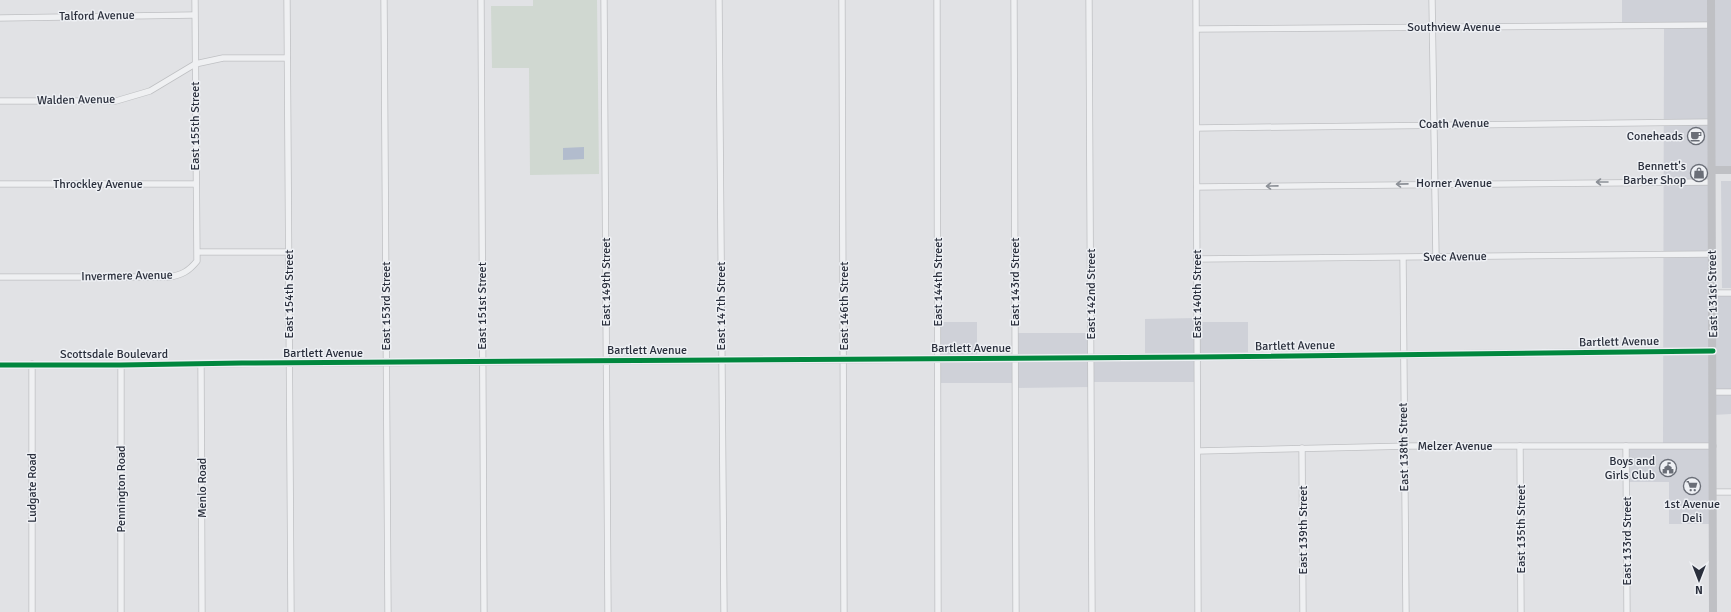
<svg xmlns="http://www.w3.org/2000/svg" width="1731" height="612" viewBox="0 0 1731 612" font-family="Signika,sans-serif">
<rect width="100%" height="100%" fill="#e1e2e5"/>
<g fill="#cfd1d8">
<polygon points="1622,0 1731,0 1731,170 1712,170 1713,293 1731,293 1731,414 1713,415 1713,524 1669,524 1669,482 1626,482 1626,446 1663,445 1664,26 1622,26"/>
<polygon points="1721,181 1731,181 1731,288 1722,288"/>
<polygon points="1197,318 1198,322 1248,322 1248,357 1198,358 1198,382 1092,382 1091,387 1015,388 1015,383 938,383 938,322 977,322 977,358 1015,358 1015,333 1091,333 1091,358 1145,358 1145,319"/>
</g>
<polygon fill="#d0d8d1" points="533,0 597,0 599,174 530,175 529,68 492,68 491,6 533,6"/>
<polygon fill="#b2bccd" points="584,147 584,159 563,160 563,148"/>
<g fill="none" stroke-linecap="round" stroke-linejoin="round">
<g stroke="#bfc0c3" stroke-width="7">
<g id="street">
<polyline points="287,0 291,612"/>
<polyline points="384,0 388,612"/>
<polyline points="481,0 484,612"/>
<polyline points="604,0 608,612"/>
<polyline points="719,0 724,612"/>
<polyline points="842,0 844,612"/>
<polyline points="937,0 938,612"/>
<polyline points="1014,0 1016,612"/>
<polyline points="1089,0 1092,612"/>
<polyline points="1196,0 1198,612"/>
<polyline points="1432,0 1436,258"/>
<polyline points="0,18 194,15"/>
<polyline points="1197,29 1711,25"/>
<polyline points="0,101 116,101 150,91 195,64 223,58 287,58"/>
<polyline points="1197,128 1711,122"/>
<polyline points="0,184 196,184"/>
<polyline points="1197,187 1711,182"/>
<polyline points="198,252 289,252"/>
<polyline points="1403,258 1406,612"/>
<polyline points="1197,259 1712,254"/>
<path d="M0,277h169c13,-2 20,-6 28,-16l-2,-261"/>
<polyline points="1713,293 1731,293"/>
<polyline points="201,364 202,612"/>
<polyline points="0,365 121,365 289,363"/>
<polyline points="121,365 121,612"/>
<polyline points="1713,392 1731,392"/>
<polyline points="1520,446 1521,612"/>
<polyline points="1626,446 1627,612"/>
<polyline points="1302,448 1303,612"/>
<polyline points="1198,451 1411,446 1713,446"/>
<polyline points="1713,492 1731,492"/>
<polyline points="32,612 32,364"/>
</g>
</g>
<use href="#street" stroke="#eff0f2" stroke-width="5.5"/>
<g stroke="#bfc0c4" stroke-width="8">
<polyline points="1711,0 1713,612"/>
<polyline points="1711,170 1731,170"/>
<polyline points="289,363 1198,357 1713,351"/>
</g>
<g stroke="#eef0f4" stroke-width="8">
<polyline id="cycleway" points="0,365 121,365 242,363 1198,357 1713,351"/>
</g>
<use href="#cycleway" stroke="#00873e" stroke-width="5"/>
</g>
<defs><path id="oneway-shaft" d="M-6 0H5M1.5-3L5.5 0L1.5 3" fill="none" stroke-width="1.6" stroke-linecap="round" stroke-linejoin="round"/></defs>
<g stroke="#8c9097">
<use href="#oneway-shaft" transform="translate(1602 182) rotate(180)"/>
<use href="#oneway-shaft" transform="translate(1402 184) rotate(179)"/>
<use href="#oneway-shaft" transform="translate(1272 186) rotate(179)"/>
</g>
<defs>
<g id="cafe-ring" transform="scale(0.9)"><circle r="9.5" fill="#eef0f4" stroke="#6a6e77" stroke-width="1.5"/><path d="M-5.5-4.5H6V0H3Q3 3.5 0 3.5H-2.5Q-5.5 3.5-5.5 0ZM3-3.2v2h1.7v-2ZM-6 4.5H4V6H-6Z" fill="#6a6e77"/></g>
<g id="shop-ring" transform="scale(0.9)"><circle r="9.5" fill="#eef0f4" stroke="#6a6e77" stroke-width="1.5"/><path d="M-5-2.5h2.3a2.7 3.5 0 0 1 5.4 0H5L5.5 6h-11ZM-1.5-2.5h3a1.5 2.3 0 0 0-3 0Z" fill="#6a6e77"/></g>
<g id="civic-ring" transform="scale(0.9)"><circle r="9.5" fill="#eef0f4" stroke="#6a6e77" stroke-width="1.5"/><path d="M-.6-6.5H3V-4.5H.6V-3L4-1V1h2V6H-6V1h2V-1L-.6-3ZM-1.2 2.5V6h2.4V2.5Z" fill="#6a6e77"/></g>
<g id="supermarket-ring" transform="scale(0.9)"><circle r="9.5" fill="#eef0f4" stroke="#6a6e77" stroke-width="1.5"/><path d="M-6-5.5h2.5l.6 2H6L4.5 2H-2.5L-4.4-4H-6ZM-1.5 3.2a1.3 1.3 0 1 0 .1 0ZM3 3.2a1.3 1.3 0 1 0 .1 0Z" fill="#6a6e77"/></g>
</defs>
<g fill-rule="evenodd">
<use href="#cafe-ring" x="1696" y="136"/>
<use href="#shop-ring" x="1699" y="173"/>
<use href="#civic-ring" x="1668" y="468"/>
<use href="#supermarket-ring" x="1692" y="486"/>
</g>
<g text-anchor="middle" dominant-baseline="central" stroke-width="3" stroke-linejoin="round" paint-order="stroke">
<g font-size="12" fill="#2a2f3c" stroke="#eef0f4">
<text transform="translate(97 16) rotate(-1)">Talford Avenue</text>
<text x="1454" y="27">Southview Avenue</text>
<text transform="translate(76 100) rotate(-1)">Walden Avenue</text>
<text transform="translate(1454 124) rotate(-1)">Coath Avenue</text>
<text transform="translate(195 126) rotate(-90)">East 155th Street</text>
<text x="1454" y="183">Horner Avenue</text>
<text x="98" y="184">Throckley Avenue</text>
<text transform="translate(1455 257) rotate(-1)">Svec Avenue</text>
<text transform="translate(127 276) rotate(-1)">Invermere Avenue</text>
<text transform="translate(606 282) rotate(-90)">East 149th Street</text>
<text transform="translate(938 282) rotate(-90)">East 144th Street</text>
<text transform="translate(1015 282) rotate(-90)">East 143rd Street</text>
<text transform="translate(289 294) rotate(-90)">East 154th Street</text>
<text transform="translate(1091 294) rotate(-90)">East 142nd Street</text>
<text transform="translate(1197 294) rotate(-90)">East 140th Street</text>
<text transform="translate(1713 294) rotate(-91)">East 131st Street</text>
<text transform="translate(386 306) rotate(-90)">East 153rd Street</text>
<text transform="translate(482 306) rotate(-90)">East 151st Street</text>
<text transform="translate(721 306) rotate(-90)">East 147th Street</text>
<text transform="translate(844 306) rotate(-90)">East 146th Street</text>
<text transform="translate(1619 342) rotate(-1)">Bartlett Avenue</text>
<text transform="translate(1295 346) rotate(-1)">Bartlett Avenue</text>
<text x="971" y="348">Bartlett Avenue</text>
<text x="647" y="350">Bartlett Avenue</text>
<text x="323" y="353">Bartlett Avenue</text>
<text x="114" y="354">Scottsdale Boulevard</text>
<text x="1455" y="446">Melzer Avenue</text>
<text transform="translate(1404 447) rotate(-91)">East 138th Street</text>
<text transform="translate(32 488) rotate(-90)">Ludgate Road</text>
<text transform="translate(202 488) rotate(-90)">Menlo Road</text>
<text transform="translate(121 489) rotate(-90)">Pennington Road</text>
<text transform="translate(1521 529) rotate(-90)">East 135th Street</text>
<text transform="translate(1303 530) rotate(-90)">East 139th Street</text>
<text transform="translate(1627 541) rotate(-90)">East 133rd Street</text>
</g>
<g font-size="12" fill="#2a2f3c" stroke="#eef0f4" text-anchor="end">
<text x="1683" y="136">Coneheads</text>
<text x="1686" y="166">Bennett's<tspan x="1686" dy="14">Barber Shop</tspan></text>
<text x="1655" y="461">Boys and<tspan x="1655" dy="14">Girls Club</tspan></text>
<text x="1692" y="504" text-anchor="middle">1st Avenue<tspan x="1692" dy="14">Deli</tspan></text>
</g>
</g>
<g transform="translate(1699 580) rotate(180)" stroke="#eef0f4" stroke-width="3" paint-order="stroke">
<path d="M0-3L7 15L0 10L-7 15Z" fill="#2a2f3c"/>
<text y="-6" font-size="11" font-weight="bold" text-anchor="middle" fill="#2a2f3c">N</text>
</g>
</svg>
